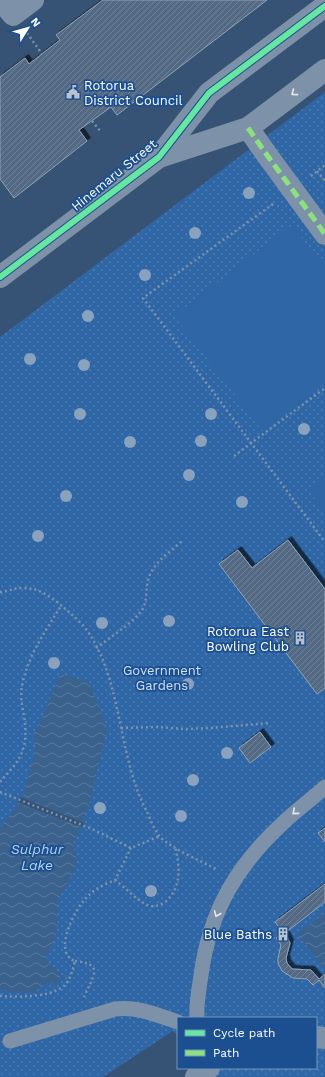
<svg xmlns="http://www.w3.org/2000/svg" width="325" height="1077" viewBox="0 0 325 1077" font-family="'Work Sans',sans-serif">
<defs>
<pattern id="park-dots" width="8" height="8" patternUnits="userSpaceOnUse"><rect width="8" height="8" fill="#2f66a5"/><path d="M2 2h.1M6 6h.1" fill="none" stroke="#4e7db2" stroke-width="1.8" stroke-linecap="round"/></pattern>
<pattern id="water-waves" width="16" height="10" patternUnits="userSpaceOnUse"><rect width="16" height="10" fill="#3b618d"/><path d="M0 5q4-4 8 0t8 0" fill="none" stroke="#58799e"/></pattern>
<pattern id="building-hatch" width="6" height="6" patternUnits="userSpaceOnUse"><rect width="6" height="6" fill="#526984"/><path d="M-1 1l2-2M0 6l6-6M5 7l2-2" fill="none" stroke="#6c8096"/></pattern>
<filter id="shadow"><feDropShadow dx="3.5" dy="-3.5" stdDeviation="0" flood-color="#0009"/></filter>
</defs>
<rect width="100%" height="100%" fill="#365274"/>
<polygon fill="url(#park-dots)" points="325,92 325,1077 214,1077 206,1068 316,1068 316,1018 178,1018 178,1036 173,1031 103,1077 0,1077 0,337"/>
<g fill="#2f66a5">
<polygon points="292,225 325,268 325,383 263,431 174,316"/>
<polygon points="325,479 325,512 309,491"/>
</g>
<g fill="url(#water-waves)">
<path d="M60,674l29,8 18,47 -18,76 -16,39 3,13 -1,12 -17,31 -1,32 -11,25 1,5 14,12 -4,10c-14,-5 -13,3 -23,7 -10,3 -24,2 -34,-3v-160l15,-19 8,-14 11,-40 1,-9 -2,-11 7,-12z"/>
<polygon points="325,913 325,967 324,968 297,934"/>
</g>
<polygon fill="#365274" points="20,797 84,823 82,827 17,802"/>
<g fill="url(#building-hatch)" stroke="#92a2b6" filter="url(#shadow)">
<polygon points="103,0 267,0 117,115 111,107 79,130 87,141 14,198 0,179 0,77 25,58 29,64 60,40 56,35"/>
<polygon points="288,540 325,589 325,688 317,694 219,564 238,550 252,568"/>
<polygon points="260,732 271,747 250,763 239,748"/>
<polygon points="325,828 325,842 318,833"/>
<polygon points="325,884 325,902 285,933 290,943 286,958 287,963 292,969 311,970 319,979 325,974 325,988 319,980 313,985 307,979 293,978 282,971 278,963 278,958 281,945 276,938 283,932 275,922"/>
</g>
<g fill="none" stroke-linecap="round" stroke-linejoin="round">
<g stroke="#7d92a8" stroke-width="2.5" stroke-dasharray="2 3" stroke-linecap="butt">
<polyline points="27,33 42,54"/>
<polyline points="92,121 101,132"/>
<polyline points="317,171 325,181"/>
<polyline points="311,176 325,165"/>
<polyline points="273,204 143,298 325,542"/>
<polyline points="234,456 325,388"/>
<path d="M0,592c6,0 12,-3 18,-4 4,0 10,0 15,1 10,2 21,11 29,17 8,7 17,14 24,23 37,51 31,125 60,181 4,8 8,20 14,27 14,13 41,24 58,33"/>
<path d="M96,648c12,-9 39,-27 46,-38 6,-9 3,-22 7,-33 5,-15 22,-26 33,-36"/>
<polyline points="121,728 156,727 186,729 210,728 270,723"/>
<path d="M0,782c21,-23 29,-33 24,-66 -2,-10 -4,-20 -2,-30 6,-31 23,-54 39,-80"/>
<polyline points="0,792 92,829 131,848 160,836"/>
<path d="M115,880c10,7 24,23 35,26 5,1 10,-1 15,-4 17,-14 15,-36 10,-55"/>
<path d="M75,961c32,3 16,18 9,36"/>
<path d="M0,996c18,1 53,2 66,-12 5,-7 7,-15 9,-23 -24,-8 1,-55 14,-66 7,-7 17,-11 26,-15l16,-32"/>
</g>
<g stroke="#7d92a8" stroke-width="15">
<path d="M197,1018c-1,-15 2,-28 4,-43 9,-65 36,-110 84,-154 13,-12 27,-22 40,-34"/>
<path d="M10,1041l105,-32c22,-3 42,6 63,13"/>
</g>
<polyline stroke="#7d92a8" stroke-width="22" points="248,128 267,155 325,234"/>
<g stroke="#7d92a8" stroke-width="22">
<polyline points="1,0 13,15 33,0"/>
<polyline points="159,157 248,128 325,70"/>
<polyline points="0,277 159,157 209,93 325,6"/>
<polyline points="316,1037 325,1038"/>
<polyline points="196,1077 209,1068"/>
</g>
<polyline stroke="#8de07e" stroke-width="5" stroke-dasharray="10 5" stroke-linecap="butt" points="248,128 267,155 325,234"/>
<g stroke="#1b4f8f" stroke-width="8">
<polyline id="cycleway" points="0,277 159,157 209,93 325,6"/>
</g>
<use href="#cycleway" stroke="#66e7a1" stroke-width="6"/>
</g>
<g fill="#8aa2be">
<circle cx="249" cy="193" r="6"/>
<circle cx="195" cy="233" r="6"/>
<circle cx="145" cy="275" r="6"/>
<circle cx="88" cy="316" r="6"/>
<circle cx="30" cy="359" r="6"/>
<circle cx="84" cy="365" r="6"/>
<circle cx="80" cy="414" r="6"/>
<circle cx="211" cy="414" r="6"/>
<circle cx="304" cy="429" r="6"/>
<circle cx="201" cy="441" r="6"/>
<circle cx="130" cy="442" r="6"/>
<circle cx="189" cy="475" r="6"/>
<circle cx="66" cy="496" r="6"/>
<circle cx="242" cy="502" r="6"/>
<circle cx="38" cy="536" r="6"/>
<circle cx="169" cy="621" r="6"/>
<circle cx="102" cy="623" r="6"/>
<circle cx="54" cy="663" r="6"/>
<circle cx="188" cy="684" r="6"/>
<circle cx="227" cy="753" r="6"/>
<circle cx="193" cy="780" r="6"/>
<circle cx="100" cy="808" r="6"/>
<circle cx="181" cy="816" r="6"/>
<circle cx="151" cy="891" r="6"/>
</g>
<defs><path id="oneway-chevron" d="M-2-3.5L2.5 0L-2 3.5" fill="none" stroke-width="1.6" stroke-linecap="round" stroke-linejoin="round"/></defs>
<g stroke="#e5e9ee">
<use href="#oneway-chevron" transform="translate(294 93) rotate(143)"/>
<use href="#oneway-chevron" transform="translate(295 812) rotate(140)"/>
<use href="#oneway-chevron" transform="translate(217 914) rotate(113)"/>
</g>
<defs>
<g id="civic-bare" transform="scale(1.08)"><path d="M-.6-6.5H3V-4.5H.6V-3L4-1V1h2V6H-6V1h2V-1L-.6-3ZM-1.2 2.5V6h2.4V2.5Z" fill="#b9c2ce" stroke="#1b4f8f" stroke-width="2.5" paint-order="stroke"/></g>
<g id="building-bare" transform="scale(1.08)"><path d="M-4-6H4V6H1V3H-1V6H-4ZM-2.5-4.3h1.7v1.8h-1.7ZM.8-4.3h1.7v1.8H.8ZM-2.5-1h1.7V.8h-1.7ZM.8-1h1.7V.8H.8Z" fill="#b9c2ce" stroke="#1b4f8f" stroke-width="2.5" paint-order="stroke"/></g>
</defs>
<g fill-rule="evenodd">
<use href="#civic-bare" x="73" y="92"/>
<use href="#building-bare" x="300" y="638"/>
<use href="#building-bare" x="283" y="934"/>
</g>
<g text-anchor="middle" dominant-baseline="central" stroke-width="3.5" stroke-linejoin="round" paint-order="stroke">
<g font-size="13" fill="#fff" stroke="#1b4f8f" text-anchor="end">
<text x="84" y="85" text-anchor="start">Rotorua<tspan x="84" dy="15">District Council</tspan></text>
<text x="289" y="631">Rotorua East<tspan x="289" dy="15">Bowling Club</tspan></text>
<text x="272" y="934">Blue Baths</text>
</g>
<g font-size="13" fill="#fff" stroke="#1b4f8f">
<text transform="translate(114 175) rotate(-39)">Hinemaru Street</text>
</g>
<g font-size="13" fill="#cfe3fa" stroke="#1b4f8f">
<text x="162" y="670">Government<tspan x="162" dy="15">Gardens</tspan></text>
</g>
<g font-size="14" font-style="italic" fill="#b5d3f5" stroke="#1b4f8f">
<text x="37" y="849">Sulphur<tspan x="37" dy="16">Lake</tspan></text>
</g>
</g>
<rect x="177" y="1017" width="140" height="52" fill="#1b4f8f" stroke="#7695bc"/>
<rect x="185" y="1030" width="20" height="6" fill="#66e7a1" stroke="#7695bc"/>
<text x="213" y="1037" font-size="12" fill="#ffffff">Cycle path</text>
<rect x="185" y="1050" width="20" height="6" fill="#8de07e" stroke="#7695bc"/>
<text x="213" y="1057" font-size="12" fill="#ffffff">Path</text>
<g transform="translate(28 28) rotate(53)" stroke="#1b4f8f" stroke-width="3" paint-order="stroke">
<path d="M0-3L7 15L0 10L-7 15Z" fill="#ffffff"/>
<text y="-6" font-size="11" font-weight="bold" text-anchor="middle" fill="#ffffff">N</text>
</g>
</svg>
